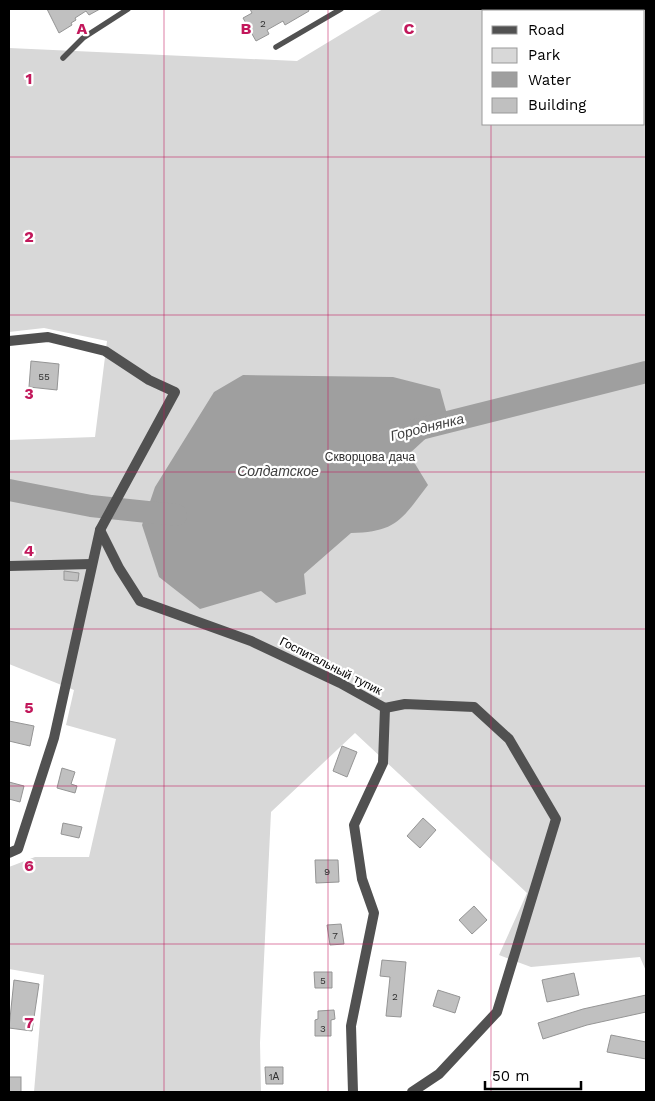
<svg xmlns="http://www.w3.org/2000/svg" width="655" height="1101" viewBox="0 0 655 1101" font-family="'Work Sans',sans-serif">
<rect width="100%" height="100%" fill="#fff"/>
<path fill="#d8d8d8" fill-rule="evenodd" d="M383,9h263v962l-6,-14 -109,10 -32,-12 28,-62 -172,-160 -84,79 -11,231 1,49h-227l10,-117 -35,-6v-102l26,-10h54l27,-118 -50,-14 8,-35 -65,-26v-224l86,-3 12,-96 -63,-13 -35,4v-284l288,13zM484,11h160v113h-160z"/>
<path fill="#9f9f9f" d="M243,375l150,2 47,12 8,29 -39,36 19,31c-26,34 -31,47 -77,48l-47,41 2,20 -30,9 -15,-12 -61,18 -41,-32 -17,-52 13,-38 59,-95z"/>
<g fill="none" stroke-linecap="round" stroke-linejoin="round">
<g stroke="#9f9f9f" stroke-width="22">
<polyline points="412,431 646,372"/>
<polyline points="9,490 91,506 176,515"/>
</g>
</g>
<g fill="#c0c0c0" stroke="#959595">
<polygon points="47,9 100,9 89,15 86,11 75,18 76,20 71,23 72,25 59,33"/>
<polygon points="250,9 308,9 309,11 285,25 283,21 267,30 269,34 256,41 243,18 252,13"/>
<polygon points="31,361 59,364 57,390 29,387"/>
<polygon points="64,571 79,573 78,581 64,580"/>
<polygon points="9,721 34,726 30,746 9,741"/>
<polygon points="342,746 357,752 347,777 333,771"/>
<polygon points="62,768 75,772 71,784 77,786 75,793 57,788"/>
<polygon points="9,782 24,786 20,802 9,799"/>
<polygon points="423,818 436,830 420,848 407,836"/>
<polygon points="63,823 82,827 79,838 61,834"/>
<polygon points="315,860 338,860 339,882 316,883"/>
<polygon points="474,906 487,920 472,934 459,920"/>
<polygon points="341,924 344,944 330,945 327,925"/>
<polygon points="382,960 406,962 401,1017 386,1016 390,977 380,976"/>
<polygon points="314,972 332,972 332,988 315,988"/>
<polygon points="574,973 579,995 547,1002 542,980"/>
<polygon points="14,980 39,984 32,1031 9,1028"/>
<polygon points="438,990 460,997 455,1013 433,1006"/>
<polygon points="646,995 646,1012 587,1025 543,1039 538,1023 583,1009"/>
<polygon points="334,1010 335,1019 331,1020 331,1036 315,1036 315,1020 318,1019 318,1011"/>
<polygon points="611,1035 646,1042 646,1059 607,1052"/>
<polygon points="265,1067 283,1067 283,1084 266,1084"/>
<rect x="9" y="1077" width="12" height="15"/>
</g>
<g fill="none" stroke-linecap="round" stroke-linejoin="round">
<g stroke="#515151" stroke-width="5.5">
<polyline points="276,47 341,9"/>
<polyline points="63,58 83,38 128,9"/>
</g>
<g stroke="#515151" stroke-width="10">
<polyline points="9,341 48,337 105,351 149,380 175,392 100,530 54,738 18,849 9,853"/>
<polyline points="100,530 119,568 140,601 251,641 340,683 385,708 383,763 354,825 362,879 374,913 351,1026 353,1092"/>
<polyline points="9,566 92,564"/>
<polyline points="385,708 405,704 474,707 509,739 556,819 497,1012 439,1074 412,1092"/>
</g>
</g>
<path fill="none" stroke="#c2185b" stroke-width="1" stroke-opacity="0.55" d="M164,9v1083M328,9v1083M491,9v2M491,124v968M9,157h637M9,315h637M9,472h637M9,629h637M9,786h637M9,944h637"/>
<g text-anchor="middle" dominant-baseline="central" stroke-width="4.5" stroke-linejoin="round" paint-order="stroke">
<g font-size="10" fill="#303030">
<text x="263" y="23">2</text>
<text x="44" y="376">55</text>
<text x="327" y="871">9</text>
<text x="335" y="935">7</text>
<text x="323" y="980">5</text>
<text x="395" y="996">2</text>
<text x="323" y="1028">3</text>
<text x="274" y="1076">1А</text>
</g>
<g font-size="12" fill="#2f2f2f" stroke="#fff">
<text x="370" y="457">Скворцова дача</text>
</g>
<g font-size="12" fill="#000" stroke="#fff">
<text transform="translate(331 666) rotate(27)">Госпитальный тупик</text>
</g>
<g font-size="14" font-style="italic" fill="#404040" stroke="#fff">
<text transform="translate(427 427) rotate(-14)">Городнянка</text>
<text x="278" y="471">Солдатское</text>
</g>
</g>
<g font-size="16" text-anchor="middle" font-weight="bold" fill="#c2185b" stroke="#fff" stroke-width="4.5" stroke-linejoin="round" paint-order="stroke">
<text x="82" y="34">A</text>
<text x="246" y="34">B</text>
<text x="409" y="34">C</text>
<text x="29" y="84">1</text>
<text x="29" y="242">2</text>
<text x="29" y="399">3</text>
<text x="29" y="556">4</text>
<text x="29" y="713">5</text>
<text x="29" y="871">6</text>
<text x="29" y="1028">7</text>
</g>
<rect width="655" height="1101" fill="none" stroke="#000000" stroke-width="20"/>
<rect x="482" y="10" width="162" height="115" fill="#ffffff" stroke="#999999"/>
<rect x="492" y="26" width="25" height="8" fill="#515151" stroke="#999999"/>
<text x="528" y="35" font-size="15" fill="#000000">Road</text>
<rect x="492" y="48" width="25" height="15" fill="#d8d8d8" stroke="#999999"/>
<text x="528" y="60" font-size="15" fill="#000000">Park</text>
<rect x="492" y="72" width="25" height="15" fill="#9f9f9f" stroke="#999999"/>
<text x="528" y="85" font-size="15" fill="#000000">Water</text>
<rect x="492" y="98" width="25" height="15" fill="#c0c0c0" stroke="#999999"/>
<text x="528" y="110" font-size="15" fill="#000000">Building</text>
<path d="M485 1081v8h96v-8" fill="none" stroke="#000000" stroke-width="2.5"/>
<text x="492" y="1081" font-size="15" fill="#000000" stroke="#ffffff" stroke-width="4" paint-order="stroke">50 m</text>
</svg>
